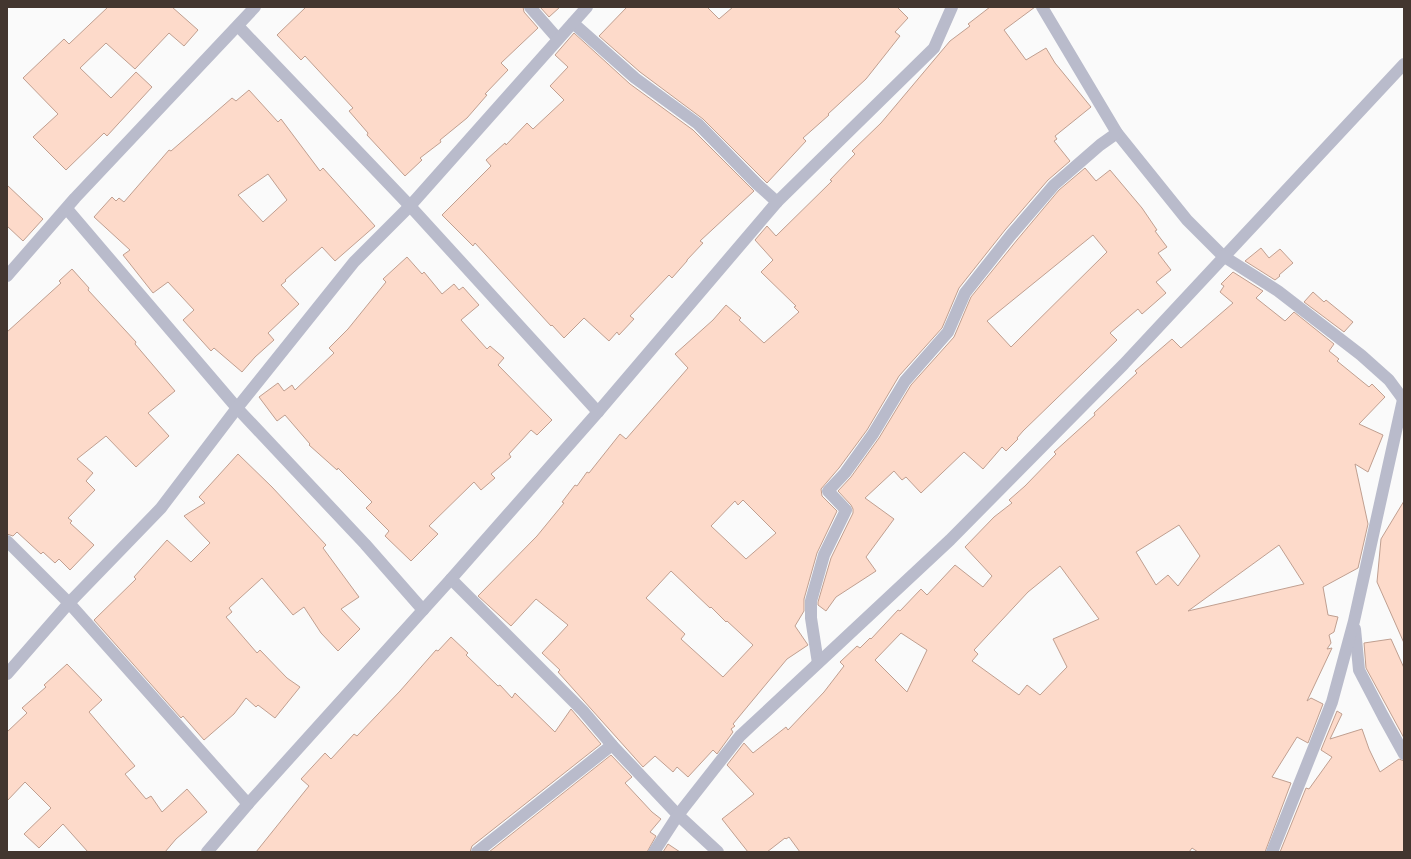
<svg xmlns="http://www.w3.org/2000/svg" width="1411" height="859" viewBox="0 0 1411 859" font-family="Rubik,sans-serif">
<rect width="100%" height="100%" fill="#fafafa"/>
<g fill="#fddaca" stroke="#c09f90" fill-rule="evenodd">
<polygon points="108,7 172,7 198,30 184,46 169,33 135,69 106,43 80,68 111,98 136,72 152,87 107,136 104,133 66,170 33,137 58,114 23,78 64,39 69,44"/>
<polygon points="306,7 523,7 524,12 538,28 501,63 508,70 485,94 487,95 467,118 440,140 441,142 420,158 422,160 405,176 367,135 368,133 349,111 353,108 305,56 301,60 277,35"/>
<polygon points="540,7 560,7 549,17"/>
<polygon points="627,7 707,7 719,19 733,7 897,7 908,18 895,32 900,36 866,79 828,114 829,115 803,138 806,141 767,183 703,119 640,72 599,36"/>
<path d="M990,7h45l-31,23 22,30 20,-12 9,15 36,44 -36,29 2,3 -3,2 16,20 -22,19 -43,50 -46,58 -17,40 -43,48 -32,54 -28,38 -18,21 1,7 15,15 -20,42 -13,46v12l-9,15 13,19 -21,14 -25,30 -29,35 2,2 -4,3 2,3 -16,22 -4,-4 -25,27 -11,-10 -4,5 -18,-16 -12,11 -85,-95 2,-2 -18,-17 26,-28 -32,-26 -25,27 -33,-30 59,-60 27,-33 -2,-1 13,-17 2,1 10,-14 2,1 31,-39 6,5 62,-71 -13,-14 38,-34 13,-15 15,13 -2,2 25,23 35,-31 -5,-5 2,-1 -35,-34 12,-12 -18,-20 12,-14 9,10 56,-55 -2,-1 25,-26 -3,-3 29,-28 69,-82 20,-15 -2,-2zM743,500l33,33 -30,26 -35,-33 24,-25 3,4zM671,571l39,37 1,-1 15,15 1,-1 26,24 -30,32 -42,-38 4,-5 -39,-36z"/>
<polygon points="574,33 630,84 693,130 754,191 700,241 703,243 687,260 687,261 672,278 669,275 630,316 634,319 619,335 617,332 609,341 584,318 564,338 552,325 551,326 475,243 473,246 442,215 491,166 486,160 505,143 506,145 527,123 533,129 564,100 550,86 568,67 555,55"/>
<path d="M249,90l29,32 3,-3 39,52 3,-3 52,58 -40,35 -13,-14 -37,33 1,1 -5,4 18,19 -31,29 6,7 -19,17 -13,15 -28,-24 -3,3 -28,-31 11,-10 -26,-28 -15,11 -30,-38 7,-5 -36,-33 18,-20 4,4 3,-3 5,4 45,-52 2,1 61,-53 4,3zM268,174l19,26 -24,22 -25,-27z"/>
<path d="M1085,168l11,13 14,-11 32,38 15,22 -2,1 12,16 -9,6 13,17 -15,12 10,11 -24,21 -4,-5 -28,24 7,7 -94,91 -6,7 1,1 -12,12 -4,-4 -19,22 -19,-17 -43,41 -15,-16 -4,3 -8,-9 -29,27 29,21 -28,38 10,14 -40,26 -10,14 -8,-6v-3l13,-44 22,-45v-4l-2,-4 -13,-14 13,-14 28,-39 32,-53 43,-48 17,-40 46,-57 42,-50zM1093,235l14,17 -96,95 -24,-26z"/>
<polygon points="7,185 43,219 23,241 7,226"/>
<polygon points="1261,248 1269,258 1280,249 1293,263 1279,275 1280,276 1275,280 1245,261"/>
<polygon points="407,257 422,274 424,272 442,294 454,284 459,290 463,287 479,305 461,320 487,349 490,346 504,358 498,365 552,420 537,435 531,430 509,454 511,457 491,474 495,478 481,490 474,482 429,526 438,534 411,561 385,536 389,531 366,508 372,502 338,468 337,470 309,445 310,444 285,415 277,421 259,397 278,383 284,391 292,385 295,390 334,353 329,348 348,329 386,282 383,279"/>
<polygon points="72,269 89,288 88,290 136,342 135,344 175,391 148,413 169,436 136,467 106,436 77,459 93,473 86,481 95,490 68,518 72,521 70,523 94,545 70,570 59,559 55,563 43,552 41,554 17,532 13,536 7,534 7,332 61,283 59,281"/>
<path d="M1233,272l30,19 -7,7 29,23 9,-9 40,32 -5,7 10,8 -2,2 32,26 3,-3 13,13 -26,27 24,11 -15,37 -13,-8 13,60 -10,44 -35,19 5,28 10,2 -4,15 -5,3 2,8 -4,6 5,-1 -25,53 4,-3 12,6 -15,39 -11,-6 -25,40 19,6 -26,69h-67l-6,-4 -3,4h-389l-11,-15 -3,2 -1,-1 -18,14h-19l-26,-33 32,-25 -27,-29 17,-22 9,10 33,-26 2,3 36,-38 20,-26 -4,-4 17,-16 3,2 10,-10 1,1 27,-29 2,1 21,-22 6,6 28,-30 28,22 9,-11 -27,-29 29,-30 18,-14 -3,-3 16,-14 31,-32 -2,-2 41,-37 -1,-2 43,-40 -2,-2 37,-32 9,9 52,-45 -13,-11 4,-6 -3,-2zM1179,525l21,31 -22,30 -10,-11 -12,10 -20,-33zM1279,545l25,39 -116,27zM1060,566l39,53 -46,20 14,28 -27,28 -13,-10 -8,10 -47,-34 6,-7 -4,-4 54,-58zM901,633l26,17 -20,42 -32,-32z"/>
<polygon points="1313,292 1324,302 1326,300 1353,322 1344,332 1304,302"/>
<polygon points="238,454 272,487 326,545 323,548 359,597 341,609 360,629 338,651 321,633 304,607 293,615 262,578 229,608 232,612 226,617 257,653 260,650 287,678 300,687 275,718 258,705 256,707 246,698 234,714 204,740 183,716 181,718 94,620 136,579 134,577 167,540 191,562 210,543 184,516 205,503 199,497"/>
<polygon points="1404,501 1404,643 1377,582 1381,539"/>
<polygon points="451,637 468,653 466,655 498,686 500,685 512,698 515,693 555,732 571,709 601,744 472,846 470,852 256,852 309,786 301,779 325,753 331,759 354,734 357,736 400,691 436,650 438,651"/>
<polygon points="1391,639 1404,668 1404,738 1366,668 1364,643"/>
<polygon points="67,664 102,700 89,712 135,766 125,774 146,799 151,796 162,812 187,789 207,812 176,839 165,852 88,852 63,824 39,848 24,834 51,808 25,782 7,801 7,732 27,713 22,708 46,687 44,685"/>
<polygon points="1337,711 1342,714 1330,739 1362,729 1369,749 1380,772 1399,759 1404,761 1404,852 1280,852 1306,788 1309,789 1332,757 1321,750"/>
<polygon points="611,755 632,777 625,783 652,812 661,819 650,832 656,836 647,852 489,852"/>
<polygon points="668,844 680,852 663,852"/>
</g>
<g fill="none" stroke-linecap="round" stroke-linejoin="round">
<g stroke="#b9bbcb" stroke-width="12">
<polyline points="530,7 558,39"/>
<polyline points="1042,7 1117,133 1187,220 1223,256 1278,291 1361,355 1389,380 1403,399"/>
<polyline points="573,23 635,78 698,124 757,184 777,202"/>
<polyline points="238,26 410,206 598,412"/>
<polyline points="67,209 237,408 365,544 423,610"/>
<polyline points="7,276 75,198 255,7"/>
<polyline points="7,541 69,603 248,804"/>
<polyline points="451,579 583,711 612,745 678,815 718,852"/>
<polyline points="1355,629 1359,670 1383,716 1404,754"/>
<polyline points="818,663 811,618 811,601 824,555 846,510 828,491 845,473 873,434 905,381 948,332 965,293 1011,235 1054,185 1100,145 1117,133"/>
<polyline points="7,674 69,603 161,508 237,408 354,262 410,206 587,7"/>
<polyline points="207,852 248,804 451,579 598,412 777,202 934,48 952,7"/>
<polyline points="477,852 612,745"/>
<polyline points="654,852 678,815 740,736 950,540 1124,364 1404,64"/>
<polyline points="1272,852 1332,702 1354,621 1404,395"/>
</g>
</g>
<rect width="1411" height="859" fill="none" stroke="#43362f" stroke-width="16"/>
</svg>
